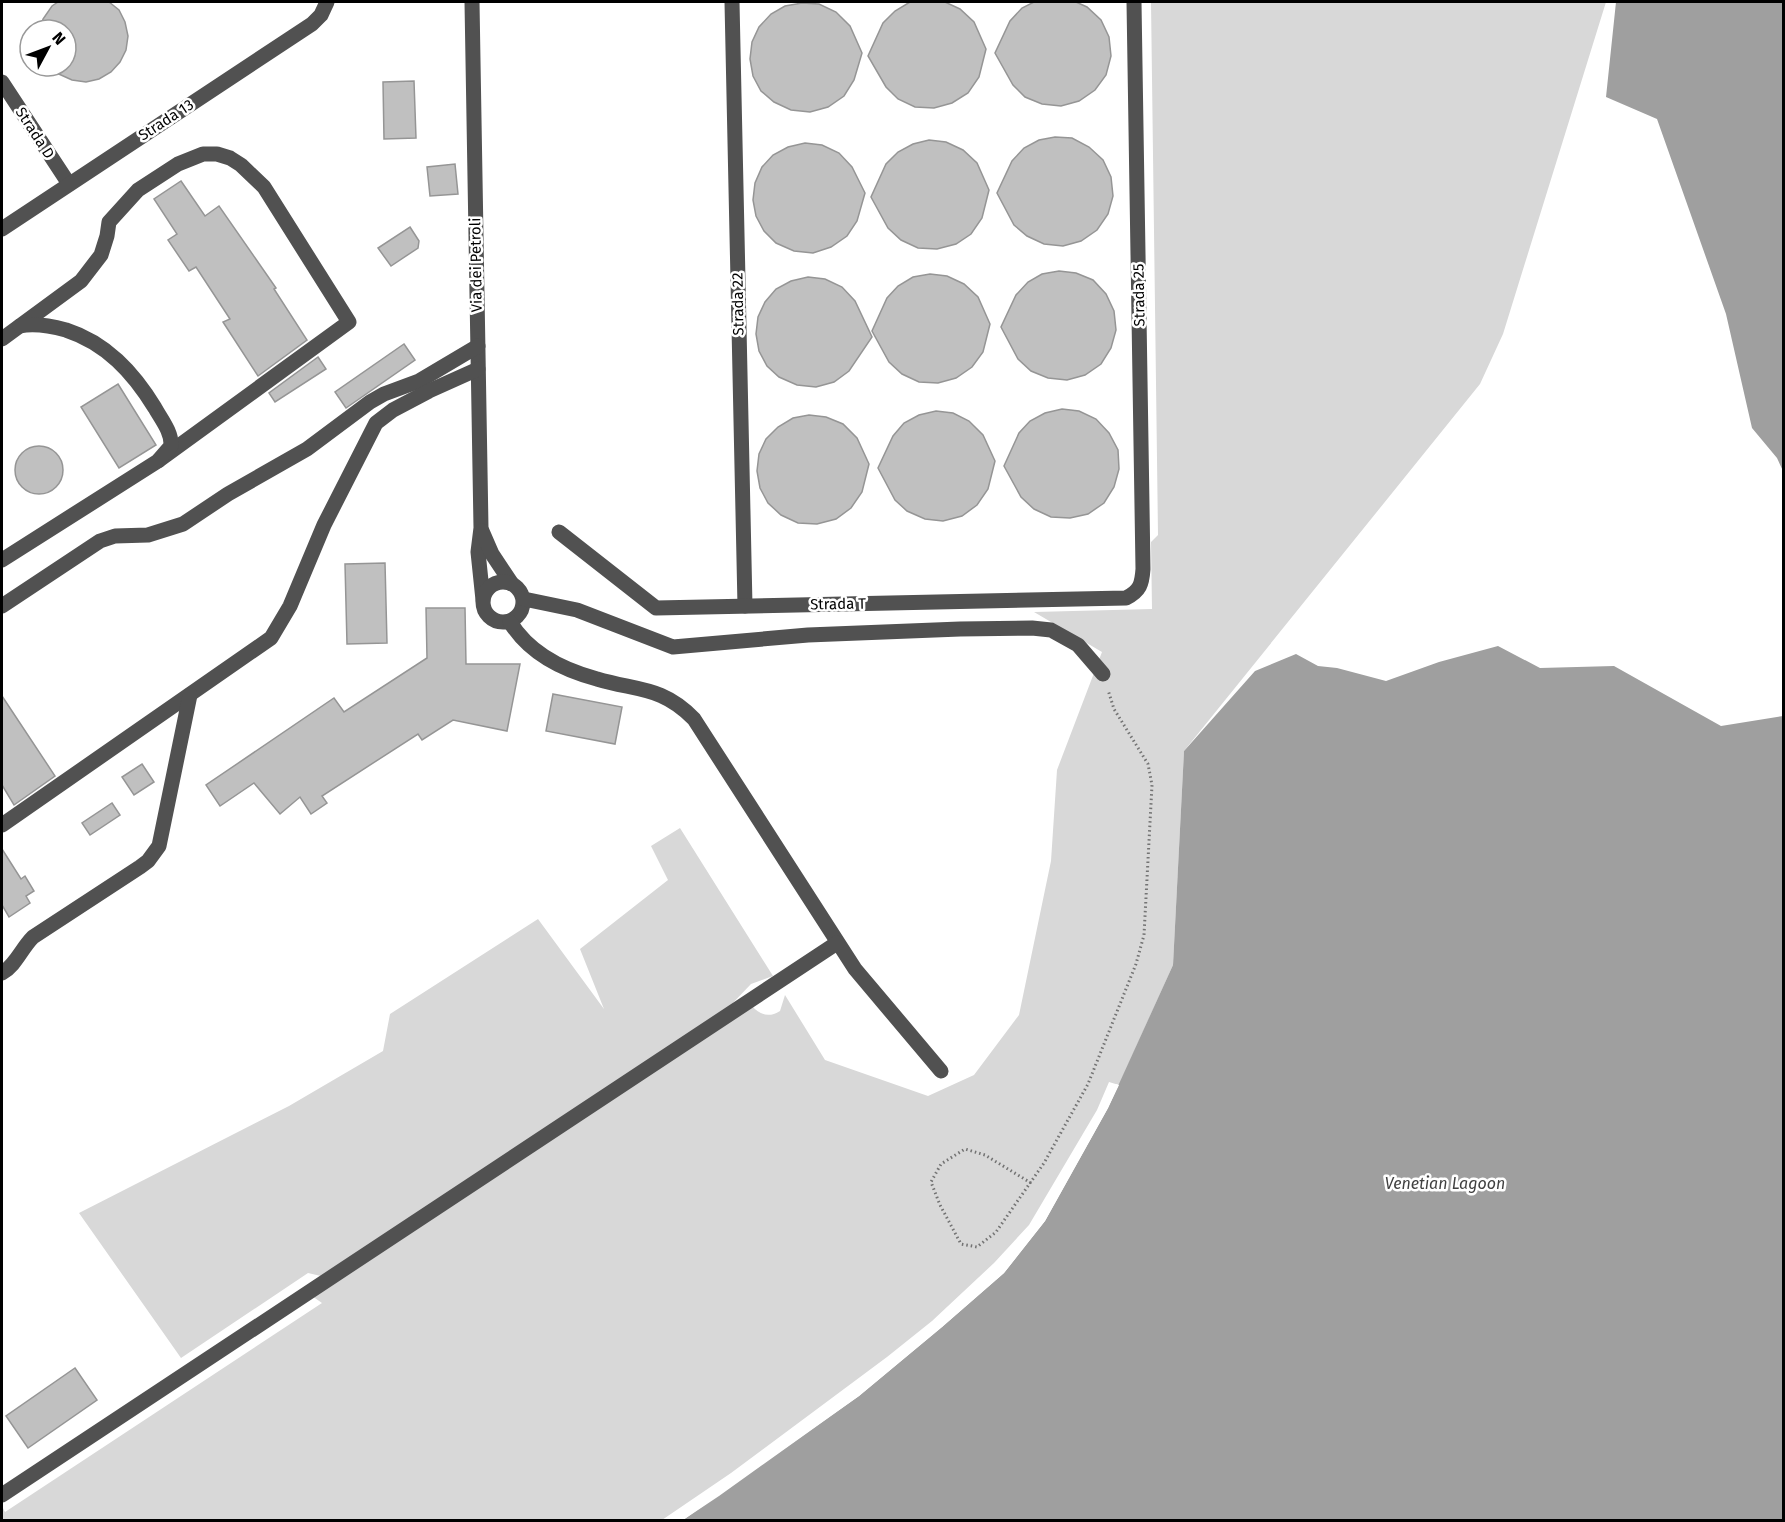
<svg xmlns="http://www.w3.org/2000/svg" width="1785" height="1522" viewBox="0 0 1785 1522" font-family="'Fira Sans',sans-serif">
<rect width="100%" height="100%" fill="#fff"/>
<g fill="#d8d8d8">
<path d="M1151,2h455l-103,332 -23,50 -296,367 -11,214 -54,120 -10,-3 -12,28 -68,115 -35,38 -62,58 -45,36 -156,116 -69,47h-660v-14l3,6 317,-209 -10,-7 440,-290c8,9 17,12 28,5l5,-16 40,65 103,36 46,-21 45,-60 32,-154 6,-91 45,-118 -68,-40 118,-3 -1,-67 7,-7z"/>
<polygon points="680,828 773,976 751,984 729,1007 321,1276 308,1273 181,1358 79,1213 289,1106 383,1051 390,1014 538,919 604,1009 580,949 668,880 651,846"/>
</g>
<g fill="#9f9f9f">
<polygon points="1616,2 1783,2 1783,471 1777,458 1752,428 1726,314 1657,119 1606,97"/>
<polygon points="1498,646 1540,668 1614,666 1721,726 1783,716 1783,1520 683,1520 859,1396 942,1327 1004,1273 1045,1221 1108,1108 1173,965 1184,751 1255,671 1296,654 1318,666 1337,668 1386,681 1439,662"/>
</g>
<polygon fill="#fff" points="1116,1084 1119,1085 1108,1108 1045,1221 1004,1273 942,1327 859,1396 719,1496 683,1520 680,1520 857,1393 940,1325 1001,1271 1042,1219 1106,1107"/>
<g fill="#c0c0c0" stroke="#959595" stroke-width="1.5">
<polygon points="58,2 109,2 119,10 125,22 128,36 126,50 120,62 111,72 99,79 86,82 72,80 41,66 66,66 66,30 40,30 43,19 52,6"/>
<polygon points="910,2 945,2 960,9 974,22 986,49 979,77 968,93 952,103 934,108 915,107 898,99 886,87 868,56 883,23 895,11"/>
<polygon points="1034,2 1076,2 1087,7 1101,20 1109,37 1111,56 1106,75 1095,90 1079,101 1061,106 1042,104 1025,97 1013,85 995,53 1010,21 1022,8"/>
<polygon points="802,3 819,4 836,12 850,26 862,53 854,80 844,96 828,107 810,112 791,110 774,102 761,91 753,76 750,59 752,42 759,27 771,14 785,6"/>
<polygon points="414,81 416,138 384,139 383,82"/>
<polygon points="1055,137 1072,138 1089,147 1103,160 1111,177 1113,196 1108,214 1097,230 1081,241 1063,246 1044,244 1027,236 1014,225 997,193 1012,161 1024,148 1039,140"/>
<polygon points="929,140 946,142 963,150 977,163 989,190 982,218 971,234 956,244 937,249 918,248 901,240 888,228 871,197 886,164 898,152 913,144"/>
<polygon points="805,143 822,145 839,153 852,167 865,193 857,221 847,236 831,247 813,253 794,251 776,243 764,231 756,216 753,200 755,183 762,167 773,155 788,147"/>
<polygon points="455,164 458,194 430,196 427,167"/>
<polygon points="181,181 205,216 219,206 276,288 274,289 307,340 258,376 223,322 230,319 196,267 189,271 168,240 177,234 154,199"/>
<polygon points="410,227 419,241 418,248 391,266 378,248"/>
<polygon points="1059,271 1076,273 1093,280 1106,294 1114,311 1116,330 1111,348 1101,364 1085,375 1067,380 1048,378 1031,371 1018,359 1001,327 1016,295 1028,282 1042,274"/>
<polygon points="930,274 947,276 964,284 978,297 990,324 983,352 972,367 956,378 938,383 919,382 902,374 889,362 872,331 887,298 898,286 913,277"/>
<polygon points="808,277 825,279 842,287 855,301 872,337 849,371 834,382 816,387 797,385 779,377 767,366 759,351 756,334 758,317 765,302 776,289 791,281"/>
<polygon points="404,344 415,360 346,408 335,392"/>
<polygon points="318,357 326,369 275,402 269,393"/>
<polygon points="118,384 156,445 119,468 81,407"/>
<polygon points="1062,409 1079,411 1096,419 1109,433 1118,450 1119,469 1114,487 1104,503 1088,514 1070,518 1051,517 1034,509 1021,497 1004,466 1019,433 1030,421 1045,413"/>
<polygon points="936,411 953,413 969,421 983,435 995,461 988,489 977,505 962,516 943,521 925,519 907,511 895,500 878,468 893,436 904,423 919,415"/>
<polygon points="809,415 826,417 843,424 857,438 869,464 862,492 851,508 836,519 817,524 798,523 781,515 768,503 760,488 757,471 759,454 766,439 778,427 793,418"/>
<circle cx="39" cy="470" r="24"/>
<polygon points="385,563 387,643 347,644 345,564"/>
<polygon points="426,608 465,608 466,664 520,664 507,731 453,720 422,740 418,734 322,796 327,803 311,814 300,797 280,814 254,783 220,806 206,785 334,698 344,712 427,658"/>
<polygon points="553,694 622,707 615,744 546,731"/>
<polygon points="2,696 55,776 14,805 2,785"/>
<polygon points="142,764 154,782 134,795 122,777"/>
<polygon points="112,803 120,815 90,835 82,823"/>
<polygon points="2,849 21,879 25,876 34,891 26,896 30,903 9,917 2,905"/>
<polygon points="75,1368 97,1400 28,1448 6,1416"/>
</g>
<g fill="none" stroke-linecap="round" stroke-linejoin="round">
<polyline stroke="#737373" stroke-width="3" stroke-dasharray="1.5 3" stroke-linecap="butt" points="1031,1183 985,1155 965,1149 941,1164 931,1182 940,1205 961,1244 977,1247 996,1232 1044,1163 1088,1084 1136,964 1144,935 1152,785 1148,764 1114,709 1108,690"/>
<g stroke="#515151" stroke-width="15">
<polyline points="472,2 481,528 478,552 483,600"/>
<polyline points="732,2 745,606"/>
<polyline points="2,82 69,184"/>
<polyline points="2,229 312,24 321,15 327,2"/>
<polyline points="2,339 81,281 101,255 107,236 109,222 138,190 178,164 203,154 217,154 230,158 241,165 264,187 349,322 158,461"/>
<polyline points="482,531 492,554 512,584"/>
<path d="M559,532l97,76 470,-10c14,-7 16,-14 17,-29l-9,-567"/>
<path d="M2,560l156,-99 13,-15c1,-14 -10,-27 -16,-38 -22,-36 -49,-65 -89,-78 -15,-4 -31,-7 -46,-4"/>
<circle cx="503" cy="602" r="20"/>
<polyline points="524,599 577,610 673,647 808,635 960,629 1032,628 1051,630 1078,645 1103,674"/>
<polyline points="2,606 100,541 115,536 148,535 183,524 228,494 307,449 370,402 384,394 419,381 478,346"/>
<path d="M510,622c19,31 53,48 87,57 40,12 65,7 97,40l161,250 86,102"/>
<polyline points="2,825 271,638 290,606 324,525 376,423 393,410 429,391 478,369"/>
<path d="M2,973c14,-8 19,-24 31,-36l107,-70 8,-6 11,-15 31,-151"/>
<polyline points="2,1495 837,943"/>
</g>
</g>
<g text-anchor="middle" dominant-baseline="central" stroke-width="5" stroke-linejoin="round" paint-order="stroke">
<g font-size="15" fill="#000" stroke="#fff">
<text transform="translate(166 120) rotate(-33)">Strada 13</text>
<text transform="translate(35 133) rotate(57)">Strada D</text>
<text transform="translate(476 265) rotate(-91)">Via dei Petroli</text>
<text transform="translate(1139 295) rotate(-91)">Strada 25</text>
<text transform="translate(738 304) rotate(-91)">Strada 22</text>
<text transform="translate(838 604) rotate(-1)">Strada T</text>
</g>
<g font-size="16" font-style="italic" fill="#404040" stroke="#fff">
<text x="1445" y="1183">Venetian Lagoon</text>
</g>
</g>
<rect width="1785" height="1522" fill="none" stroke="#000000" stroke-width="6"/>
<g transform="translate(48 48) rotate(49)"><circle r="28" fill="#ffffff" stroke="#999999" stroke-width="1.5"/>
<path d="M0-4.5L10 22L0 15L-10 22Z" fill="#000000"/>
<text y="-9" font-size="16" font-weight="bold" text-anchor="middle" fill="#000000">N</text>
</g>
</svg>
